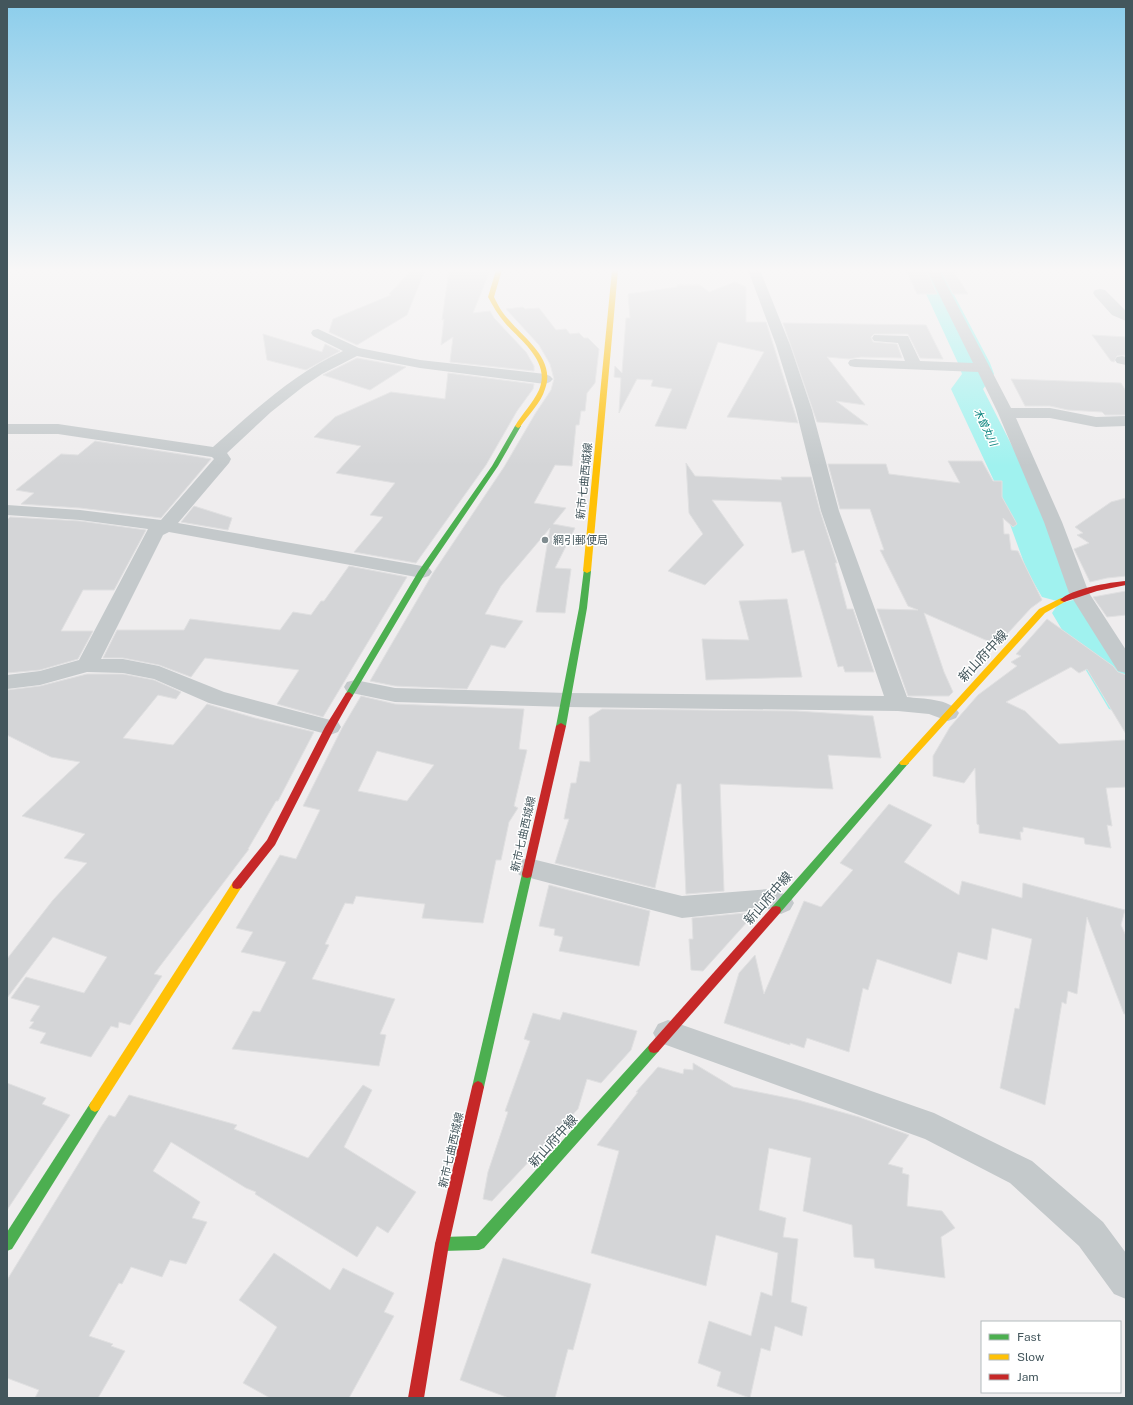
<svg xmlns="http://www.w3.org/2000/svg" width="1133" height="1405" viewBox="0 0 1133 1405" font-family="'Public Sans','Noto Sans JP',sans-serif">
<rect width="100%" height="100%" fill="#efedee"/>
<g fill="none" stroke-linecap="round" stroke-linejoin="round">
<g fill="#a0f2ef" fill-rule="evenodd">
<polygon points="915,270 941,270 990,363 994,374 983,389 1031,483 1067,571 1078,588 1072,597 1057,601 1042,597 1027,571 995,483 951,389 962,374 958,363"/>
<polygon points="1073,600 1088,604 1126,662 1126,714 1109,709 1052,613 1058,604"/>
</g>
</g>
<g fill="#d4d5d7" stroke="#e0e0e1" fill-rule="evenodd">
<polygon points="412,270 425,270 407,315 357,345 329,332 333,319 391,295 389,294"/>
<polygon points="449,270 490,270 473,313 490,311 494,318 526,352 534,366 534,371 450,362 453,337 441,345 444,319 442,320"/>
<polygon points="906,270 926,270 937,294 917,294"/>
<polygon points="941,270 953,270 968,294 953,294"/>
<polygon points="735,282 746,287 746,322 766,322 798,423 727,417 764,352 718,342 686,429 655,426 672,389 651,386 653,380 637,379 619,413 621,378 614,377 615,366 622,373 626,318 630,318 628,294 677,287 677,285 700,285 709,292"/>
<polygon points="523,307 525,309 539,308 556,330 566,329 570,334 579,333 584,338 588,338 599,349 595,383 587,393 585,411 581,411 579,425 576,425 572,466 555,465 534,503 566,508 553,524 575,528 555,568 571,569 565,613 536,612 550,528 501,586 485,614 523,621 505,648 491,645 467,689 395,686 370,681 433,573 504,467 535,414 551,390 554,379 550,364 539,345 506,309"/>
<polygon points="783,323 926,325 943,359 920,358 908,334 874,334 871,337 873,342 897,344 902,358 861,357 849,359 827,357 865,405 836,401 868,425 817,422"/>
<polygon points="263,334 322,352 325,344 340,351 306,370 267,360"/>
<polygon points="1092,335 1126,337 1126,355 1117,356 1114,362 1111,361"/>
<polygon points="357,358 406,367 370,390 323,375"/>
<polygon points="448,373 534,384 533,389 517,411 486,465 416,563 354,552 383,517 370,515 395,483 336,473 361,446 314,437 335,417 391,392 445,399"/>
<polygon points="1011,379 1121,383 1126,391 1126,415 1105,415 1102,412 1068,410 1050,406 1025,406"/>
<polygon points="95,441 193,456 211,459 161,518 80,508 21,504 34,493 16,490 61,454 78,455"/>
<polygon points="948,461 982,461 993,481 1002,481 1002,497 1017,524 1013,527 1003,518 1004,534 1009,534 1011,550 1018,551 1042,600 1031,608 997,645 924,613 944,672 953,692 949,696 908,696 877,609 918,610 908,606 880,550 884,550 870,509 840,509 828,464 886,464 889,474 960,483"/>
<polygon points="686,463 695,476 782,480 781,477 811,477 820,511 837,563 835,563 847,609 853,609 874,672 845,672 843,666 838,667 804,550 792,553 781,502 712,500 744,545 705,585 668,571 703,534 689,513"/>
<polygon points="1126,498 1126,576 1107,578 1090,582 1074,549 1089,543 1077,535 1083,533 1075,527 1111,502"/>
<polygon points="194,506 232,518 228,530 181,522"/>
<polygon points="10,517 80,521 146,530 114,590 83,590 61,631 93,631 78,659 40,670 7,673 7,520"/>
<polygon points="349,566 407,577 323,717 277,704 299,670 205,658 191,677 159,665 123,658 103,658 117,630 184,630 190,619 280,630 293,612 311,615 321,601 324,601"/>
<polygon points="1126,591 1126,615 1107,617 1093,597"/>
<polygon points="787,599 802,677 706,680 702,639 749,640 739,601"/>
<polygon points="1047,619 1113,666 1118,672 1126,675 1126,734 1087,669 1079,673 1071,667 1006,702 1025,711 1059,744 1126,740 1126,787 1106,788 1112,826 1107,825 1111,848 1085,844 1084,838 1023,827 1023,832 1020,832 1021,840 979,833 979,825 977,824 975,768 964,783 933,776 933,756 950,727 978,695 1017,666 1011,662 1021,656 1016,654"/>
<polygon points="87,674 123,674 154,680 181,692 176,699 158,695 123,738 173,745 207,704 255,718 314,732 278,801 276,801 248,849 249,849 154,974 162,976 130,1025 119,1022 118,1028 111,1026 91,1057 40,1043 46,1033 29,1028 34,1022 30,1021 40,1006 11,998 26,977 84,993 107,957 53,937 7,998 7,959 53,900 87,863 64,858 85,834 22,816 80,762 51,757 7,735 7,690 40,686"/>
<path d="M361,696l34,8 129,5 -5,40 8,1 -13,56 4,2 -9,14 -8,38h-5l-13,63 -61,-5 3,-14 -69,-8 -3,8 -8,-1 -20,41 4,1 -17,34 83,20 -15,35 6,1 -7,31 -147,-17 21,-38 7,1 26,-50 -45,-10 12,-20 -17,-4 44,-73 16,4 24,-49 -17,-4 39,-78zM377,751l57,14 -27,36 -49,-10z"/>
<polygon points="602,709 796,711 873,716 881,758 828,755 833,789 720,784 724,891 686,894 681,784 677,784 655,888 555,863 569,819 564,819 571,783 576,783 580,761 590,762 589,717"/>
<polygon points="889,804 932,825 904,862 959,895 962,881 1022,898 1023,883 1125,910 1121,925 1126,936 1126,1014 1124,1014 1087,917 1077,994 1068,991 1066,1004 1062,1002 1045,1105 1000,1088 1015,1008 1019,1009 1032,939 992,928 987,960 958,952 951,984 877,959 868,990 863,988 849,1052 807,1038 804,1048 790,1043 790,1045 724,1023 739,973 755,955 764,994 804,901 821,907 853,870 840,863"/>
<polygon points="549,885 650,911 639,966 559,951 563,937 554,935 555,929 539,926"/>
<polygon points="745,913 747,922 703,971 691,970 689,939 693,939 692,918"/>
<polygon points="563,1012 637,1031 631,1050 601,1083 587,1079 578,1109 492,1201 483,1199 488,1172 508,1112 505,1111 530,1041 524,1039 533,1013 560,1020"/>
<polygon points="693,1063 733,1087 798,1100 859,1117 909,1135 888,1164 903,1168 902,1173 909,1175 907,1206 942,1211 955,1228 941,1237 945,1278 875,1268 874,1259 854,1257 852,1225 803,1211 811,1158 769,1148 759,1210 786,1218 783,1237 798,1239 791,1302 807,1307 802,1336 775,1326 770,1351 761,1348 750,1398 717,1386 721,1372 698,1363 709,1321 751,1336 761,1292 772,1296 778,1253 716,1235 706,1286 591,1253 619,1151 597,1145 638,1092 636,1092 658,1067 683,1074 684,1069 693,1070"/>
<polygon points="7,1083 46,1098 42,1104 70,1115 7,1210"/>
<polygon points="363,1085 372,1090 344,1147 416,1192 388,1233 377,1226 357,1257 255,1194 256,1192 246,1188 171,1142 153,1171 200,1202 192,1218 207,1222 186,1264 170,1260 162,1277 131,1267 122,1284 119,1283 89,1336 113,1344 111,1346 125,1351 98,1398 35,1398 39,1390 7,1378 7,1280 101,1127 109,1115 115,1117 129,1095 237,1125 234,1129 308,1158"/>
<polygon points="274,1253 330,1290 343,1268 394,1293 384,1312 394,1316 349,1398 270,1398 243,1383 277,1327 239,1300"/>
<polygon points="503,1258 591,1284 573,1350 568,1349 555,1398 509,1398 460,1380"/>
</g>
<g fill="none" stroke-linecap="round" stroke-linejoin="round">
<g fill="#c4c9cb" fill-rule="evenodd">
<path d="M748,270h12l30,75 22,65 27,101 68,186c15,2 43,1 52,16l-3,5 -8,3 -19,-7 -31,-3 -331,-4 -172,-5 -48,-10 -3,-5 3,-5 8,-2 40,8 172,5 317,3 -63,-185 -25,-101 -20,-65z"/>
<polygon points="927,270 939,270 1011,408 1050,408 1096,417 1126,416 1126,426 1096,427 1050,418 1016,418 1062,522 1089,593 1126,650 1126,673 1118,671 1069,593 1044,522 998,413 978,372 855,367 850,366 848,363 850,360 855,359 905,361 898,343 874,341 872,338 874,335 908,336 920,361 973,363"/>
<polygon points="1100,289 1105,290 1126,311 1126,321 1112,315 1095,296 1093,293 1095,290"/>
<path d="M318,329l41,19 61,12 125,14 5,2 3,3 -3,3 -5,2 -125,-16 -63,-12 -35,18 -18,12 -33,26 -44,41 4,6 -2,4 -51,60 244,43 7,2 3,4 -3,4 -7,2 -253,-46 -6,3 -62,124h22l36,7 65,26 114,30 3,5 -3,5 -8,3 -121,-32 -55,-24 -31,-6 -36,-1 -47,13 -33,4v-14l33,-4 39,-11 69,-131 -68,-9 -73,-5v-10l73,5 81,10 53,-61 -2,-2 -154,-23h-51v-10h51l155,23c41,-36 80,-73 130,-96l-30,-15 -2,-3 2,-3z"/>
<polygon points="1122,356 1126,357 1126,365 1117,363 1115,360 1117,357"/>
<polygon points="528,858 682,896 769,889 790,896 794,903 790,910 781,914 769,909 682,918 519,875 515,868 519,861"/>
<polygon points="668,1020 934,1113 1032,1161 1103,1222 1126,1253 1126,1299 1114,1294 1079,1246 1010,1183 925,1139 658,1042 653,1033 658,1024"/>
</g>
<g fill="#4caf50" fill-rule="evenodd">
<polygon points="518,424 521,426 498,466 426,572 352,697 346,697 345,695 418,572 492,466 515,426"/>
<polygon points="584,569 587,569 591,571 587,608 566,726 561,729 556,726 579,608"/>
<polygon points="904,760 907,761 909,763 907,765 780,913 776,914 772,913 771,910 772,907 901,761"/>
<polygon points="527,870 531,871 532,874 484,1087 482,1091 478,1093 474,1091 472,1087 522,874 523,871"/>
<polygon points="654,1043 658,1044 660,1048 658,1052 484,1248 479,1250 442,1251 437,1249 435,1244 437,1239 442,1237 476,1236 650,1044"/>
<polygon points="95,1100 99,1102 101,1106 99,1110 12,1249 7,1251 7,1232 91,1102"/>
</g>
<g fill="#ffc107" fill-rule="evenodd">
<path d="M496,270h6l-8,27c4,8 8,16 15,23 16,19 47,40 36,69 -4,14 -17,26 -25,38l-2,1 -3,-2c7,-12 18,-23 24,-36 12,-28 -18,-49 -34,-67 -7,-8 -12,-17 -17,-26z"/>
<polygon points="612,270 618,270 591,571 587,573 583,571"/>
<polygon points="1061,598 1067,598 1068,600 1045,613 907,765 901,765 899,763 901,761 1039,609"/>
<polygon points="237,881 241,882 242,885 241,888 99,1110 95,1112 91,1110 89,1106 91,1102 233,882"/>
</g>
<g fill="#c62828" fill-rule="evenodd">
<path d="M1126,581v4l-29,6 -33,11 -4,-2c11,-11 50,-18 66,-19z"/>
<polygon points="349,692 353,695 335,727 275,845 241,888 237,889 233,888 232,885 233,882 267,840 325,727 346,693"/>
<polygon points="561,723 566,726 532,874 531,877 527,878 523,877 522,874 556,726"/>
<polygon points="776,906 780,907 781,910 780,913 658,1052 654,1053 650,1052 648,1048 650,1044 772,907"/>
<polygon points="478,1081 482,1083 484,1087 449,1244 424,1398 408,1398 435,1244 472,1087 474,1083"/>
</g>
</g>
<linearGradient id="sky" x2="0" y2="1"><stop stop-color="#8bcdeb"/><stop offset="0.58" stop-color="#f8f7f7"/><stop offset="1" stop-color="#f8f7f7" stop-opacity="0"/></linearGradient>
<rect width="1133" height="466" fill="url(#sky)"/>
<circle fill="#7f8b8f" stroke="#fff" stroke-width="1.5" cx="545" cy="540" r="4"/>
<g text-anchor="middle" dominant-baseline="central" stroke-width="3" stroke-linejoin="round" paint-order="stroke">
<g font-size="10" font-style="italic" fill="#05827c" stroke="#fff">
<text transform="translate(986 427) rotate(64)">木曽丸川</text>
</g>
<g font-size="11" fill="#43565c" stroke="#fff">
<text transform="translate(584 481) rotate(-84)">新市七曲西城線</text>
<text transform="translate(523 834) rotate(-77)">新市七曲西城線</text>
<text transform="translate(451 1150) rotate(-77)">新市七曲西城線</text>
</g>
<g font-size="11" fill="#43565c" stroke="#fff" text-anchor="start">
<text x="553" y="540">網引郵便局</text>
</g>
<g font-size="13" fill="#43565c" stroke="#fff">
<text transform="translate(983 656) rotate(-47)">新山府中線</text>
<text transform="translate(768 898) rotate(-49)">新山府中線</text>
<text transform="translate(553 1141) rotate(-48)">新山府中線</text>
</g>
</g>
<rect width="1133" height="1405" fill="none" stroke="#43565c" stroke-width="16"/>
<rect x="981" y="1321" width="140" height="72" fill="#ffffff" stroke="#b4bbbe"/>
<rect x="989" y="1334" width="20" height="6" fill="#4caf50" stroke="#b4bbbe"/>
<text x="1017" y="1341" font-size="12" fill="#43565c">Fast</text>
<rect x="989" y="1354" width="20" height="6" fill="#ffc107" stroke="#b4bbbe"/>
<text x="1017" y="1361" font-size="12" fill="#43565c">Slow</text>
<rect x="989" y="1374" width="20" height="6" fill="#c62828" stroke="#b4bbbe"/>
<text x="1017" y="1381" font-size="12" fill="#43565c">Jam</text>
</svg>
